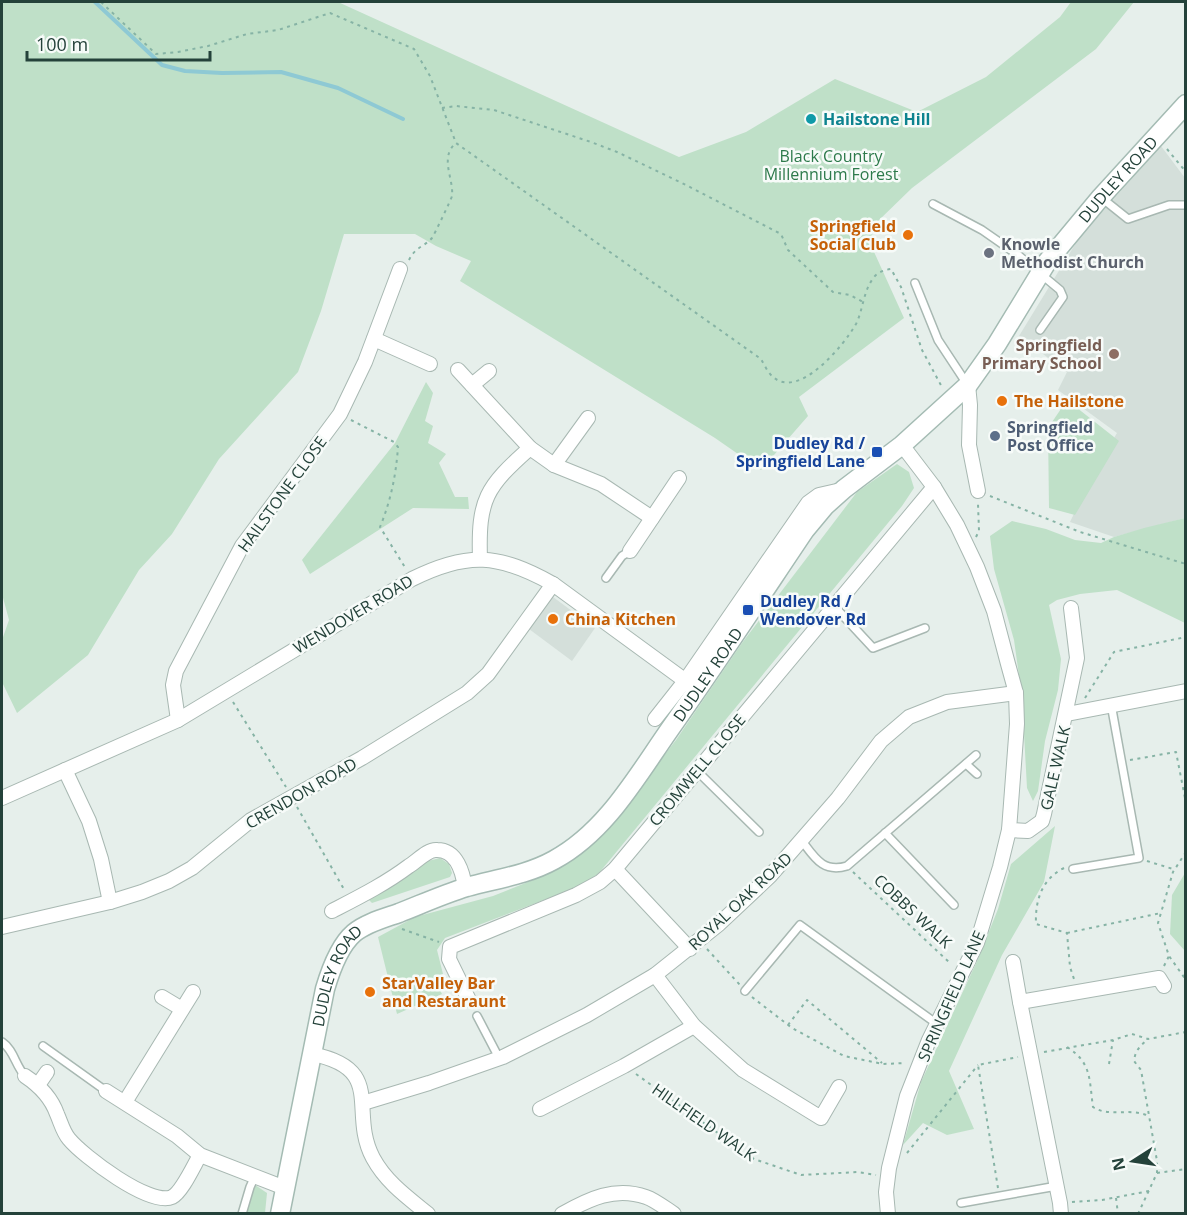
<svg xmlns="http://www.w3.org/2000/svg" width="1187" height="1215" viewBox="0 0 1187 1215" font-family="'Open Sans',sans-serif">
<rect width="100%" height="100%" fill="#e6efeb"/>
<g fill="#d4dfda">
<polygon points="1161,146 1185,178 1185,518 1114,537 1070,522 1096,468 1117,433 1058,390 1067,372 1019,336 1079,238"/>
<polygon points="553,597 595,628 572,661 529,629"/>
</g>
<g fill="#bfe0c8">
<polygon points="2,2 338,2 679,157 746,132 835,79 917,112 986,77 1060,17 1071,2 1134,2 1096,49 912,188 875,224 870,243 904,318 799,397 808,416 761,470 715,438 460,281 471,261 436,246 415,234 344,234 321,311 298,372 219,459 172,534 139,570 88,655 17,713 2,682 2,640 9,620 2,594"/>
<polygon points="426,382 433,393 425,421 433,426 428,443 446,454 439,463 455,497 468,497 469,509 413,508 310,574 302,560 395,443"/>
<polygon points="1067,400 1119,441 1075,515 1049,508 1048,428"/>
<polygon points="897,464 909,472 914,488 902,506 599,873 583,885 445,938 437,950 443,974 434,979 442,994 397,1014 378,937 415,917 493,896 548,874 585,850 607,829 676,740 742,643 857,492"/>
<polygon points="1185,518 1185,623 1117,590 1080,594 1057,600 1049,605 1061,659 1058,690 1045,741 1038,791 1033,801 1027,788 1022,697 1014,640 994,569 990,536 1012,521 1046,529 1075,540 1101,543 1114,537 1144,528"/>
<polygon points="1055,826 1044,882 1002,955 949,1071 974,1129 947,1135 923,1123 903,1145 921,1082 978,959 998,909 1011,864"/>
<polygon points="440,858 449,864 452,873 450,877 372,903 368,899 428,861"/>
<polygon points="1185,873 1185,951 1170,934 1172,895"/>
<polygon points="252,1183 267,1193 265,1213 244,1214"/>
</g>
<g fill="none" stroke-linecap="round" stroke-linejoin="round">
<polyline stroke="#8ec9d4" stroke-width="4" points="95,2 162,65 185,71 222,73 281,72 338,88 403,119"/>
<g stroke="#a8b8b2" stroke-width="10">
<g id="service">
<polyline points="1103,199 1128,219 1169,205 1186,205"/>
<polyline points="933,204 982,230 1018,255 1060,290 1063,297 1040,330"/>
<polyline points="915,283 938,340 967,384"/>
<polyline points="606,578 622,556 630,551"/>
<polyline points="834,606 873,648 925,628"/>
<polyline points="966,764 977,774"/>
<polyline points="697,771 759,832"/>
<polyline points="885,833 954,905"/>
<path d="M802,841c13,17 21,32 45,25l129,-111"/>
<polyline points="1073,869 1139,858 1111,704"/>
<polyline points="745,991 800,925 937,1024"/>
<polyline points="477,1016 499,1058"/>
<path d="M2,1042c12,8 13,23 23,34"/>
<polyline points="43,1046 106,1091"/>
<polyline points="961,1203 1057,1186"/>
<polyline points="242,1214 250,1187 255,1176"/>
</g>
</g>
<g stroke="#a8b8b2" stroke-width="16">
<g id="minor">
<polyline points="374,339 430,364"/>
<polyline points="458,370 530,448"/>
<polyline points="472,385 489,371"/>
<polyline points="968,385 970,405 969,445 978,491"/>
<polyline points="554,465 588,418"/>
<polyline points="630,551 679,478"/>
<path d="M480,559c-2,-60 6,-72 50,-111l24,17 47,19 51,34"/>
<polyline points="1067,714 1186,691"/>
<polyline points="655,719 685,681 808,503 819,495 841,490"/>
<polyline points="178,720 173,685 176,671 242,546 340,414 365,362 400,269"/>
<polyline points="65,770 89,821 101,859 110,902"/>
<path d="M2,798l176,-78 234,-141c56,-28 87,-25 141,5l145,106"/>
<polyline points="1009,830 1028,831 1042,821 1044,814 1077,658 1071,608"/>
<polyline points="615,869 690,949"/>
<path d="M332,911c27,-14 53,-27 77,-45 8,-5 19,-17 28,-16 20,0 26,23 28,38"/>
<polyline points="2,927 110,902 142,892 169,881 192,868 251,820 362,758 467,693 488,674 553,584"/>
<polyline points="1013,962 1020,1002 1159,978 1164,986"/>
<polyline points="655,975 694,1026 743,1070 821,1118 839,1087"/>
<polyline points="162,997 182,1009"/>
<polyline points="469,1000 449,959 450,947 576,895 600,882 615,869 934,487"/>
<polyline points="1020,1002 1060,1203 1061,1214"/>
<path d="M312,1054c75,15 36,57 61,104 13,24 34,39 55,56"/>
<path d="M25,1076c15,10 26,21 32,38 4,9 6,18 12,25 14,17 81,68 103,58 10,-5 22,-32 28,-42"/>
<polyline points="38,1085 47,1072"/>
<polyline points="106,1091 177,1136 200,1155 285,1188"/>
<polyline points="125,1102 193,992"/>
<polyline points="363,1103 429,1083 503,1057 587,1015 655,975 719,924 770,876 838,798 881,741 909,717 947,702 1016,693"/>
<polyline points="540,1109 624,1066 694,1026"/>
<path d="M562,1214c27,-15 53,-28 84,-17 9,3 19,11 28,17"/>
<polyline points="888,1214 886,1192 889,1168 907,1096 929,1040 977,943 1000,867 1009,830 1017,724 1016,693 1008,664 994,611 977,567 957,525 934,487 902,445"/>
</g>
</g>
<g stroke="#a4bbb3" stroke-width="21">
<g id="secondary">
<path id="s1" d="M280,1214l45,-225c5,-17 15,-44 29,-56 12,-10 31,-15 45,-20 23,-9 45,-19 68,-26 29,-8 60,-12 87,-27 52,-28 83,-84 116,-131 46,-65 90,-132 135,-199l20,-24 19,-17 58,-44 66,-60 29,-41 50,-82 54,-65 85,-93"/>
</g>
</g>
<g stroke="#86b3a5" stroke-width="2" stroke-dasharray="3 4.5" stroke-linecap="butt">
<path d="M101,2l55,52 22,-2 30,-6 39,-12 31,-4 52,-17 84,36 16,27 26,67 305,216c3,5 6,12 10,16 26,28 73,-30 85,-51 7,-14 7,-31 16,-44 4,-7 11,-10 19,-11l10,18 21,63 21,39"/>
<polyline points="442,108 456,106 494,110 591,142 617,152 682,183 781,234 788,250 833,292 850,295 863,302"/>
<polyline points="1167,149 1186,172"/>
<path d="M409,260c6,-13 15,-13 23,-22 2,-3 19,-38 20,-42 2,-17 -13,-39 4,-53"/>
<path d="M351,420l43,22 4,5c-2,28 -7,53 -18,80l26,42"/>
<polyline points="990,496 1080,532 1186,564"/>
<polyline points="976,537 979,531 978,504"/>
<polyline points="1085,698 1114,652 1186,637"/>
<polyline points="233,702 286,787"/>
<polyline points="1130,760 1176,752 1186,803"/>
<polyline points="297,807 345,891"/>
<polyline points="1186,852 1173,872 1158,923 1169,956 1186,980"/>
<polyline points="1147,861 1173,869"/>
<path d="M1064,868c-22,11 -29,32 -28,56l31,9 3,34 4,12"/>
<polyline points="853,872 951,964"/>
<polyline points="402,929 439,942"/>
<polyline points="1067,933 1161,913"/>
<polyline points="707,949 740,985"/>
<polyline points="1164,966 1169,956"/>
<polyline points="752,997 792,1028 844,1056 883,1064 905,1063"/>
<polyline points="788,1025 807,1000 882,1063"/>
<path d="M1067,1047c25,16 22,32 26,60 17,11 36,0 56,9"/>
<polyline points="1044,1052 1113,1040 1132,1034 1148,1039 1186,1032"/>
<polyline points="1109,1064 1113,1040"/>
<polyline points="636,1074 754,1159 801,1175 858,1172 876,1175"/>
<polyline points="907,1153 978,1065"/>
<polyline points="1157,1173 1186,1169"/>
<polyline points="998,1188 978,1065 1018,1057"/>
<polyline points="1116,1198 1118,1214"/>
<polyline points="1072,1202 1102,1200 1149,1191"/>
<path d="M1138,1214l19,-41v-12l-16,-91 -7,-9c1,-10 6,-15 13,-21"/>
</g>
<use href="#service" stroke="#fff" stroke-width="7"/>
<use href="#minor" stroke="#fff" stroke-width="14"/>
<use href="#secondary" stroke="#fff" stroke-width="18"/>
</g>
<circle fill="#0f9aa8" stroke="#f7fbf9" stroke-width="2" cx="811" cy="119" r="6"/>
<g fill="#e8710a" stroke="#f7fbf9" stroke-width="2">
<circle cx="908" cy="235" r="6"/>
<circle cx="1002" cy="401" r="6"/>
<circle cx="553" cy="619" r="6"/>
<circle cx="370" cy="992" r="6"/>
</g>
<circle fill="#6b7280" stroke="#f7fbf9" stroke-width="2" cx="989" cy="253" r="6"/>
<circle fill="#8d6e63" stroke="#f7fbf9" stroke-width="2" cx="1114" cy="354" r="6"/>
<circle fill="#5c6f8a" stroke="#f7fbf9" stroke-width="2" cx="995" cy="436" r="6"/>
<g fill="#1a4fb4" stroke="#f7fbf9" stroke-width="2">
<rect x="871" y="446" width="12" height="12" rx="3"/>
<rect x="742" y="604" width="12" height="12" rx="3"/>
</g>
<g text-anchor="middle" dominant-baseline="central" stroke-width="5" stroke-linejoin="round" paint-order="stroke">
<g font-size="16" font-weight="bold" fill="#0d838f" stroke="#f7fbf9" text-anchor="start">
<text x="823" y="119">Hailstone Hill</text>
</g>
<g font-size="16" fill="#2d7a4b" stroke="#f7fbf9">
<text x="831" y="156">Black Country<tspan x="831" dy="18">Millennium Forest</tspan></text>
</g>
<g font-size="16" fill="#24423a" stroke="#f7fbf9">
<text stroke="none"><textPath href="#s1" startOffset="1398">DUDLEY ROAD</textPath></text>
<text transform="translate(282 494) rotate(-54)">HAILSTONE CLOSE</text>
<text transform="translate(353 614) rotate(-31)">WENDOVER ROAD</text>
<text stroke="none"><textPath href="#s1" startOffset="750">DUDLEY ROAD</textPath></text>
<text transform="translate(1055 768) rotate(-77)">GALE WALK</text>
<text transform="translate(697 770) rotate(-50)">CROMWELL CLOSE</text>
<text transform="translate(301 793) rotate(-30)">CRENDON ROAD</text>
<text transform="translate(740 901) rotate(-43)">ROYAL OAK ROAD</text>
<text transform="translate(913 911) rotate(43)">COBBS WALK</text>
<text stroke="none"><textPath href="#s1" startOffset="246">DUDLEY ROAD</textPath></text>
<text transform="translate(951 996) rotate(-66)">SPRINGFIELD LANE</text>
<text transform="translate(704 1122) rotate(35)">HILLFIELD WALK</text>
</g>
<g font-size="16" font-weight="bold" fill="#c56008" stroke="#f7fbf9" text-anchor="start">
<text x="896" y="226" text-anchor="end">Springfield<tspan x="896" dy="18">Social Club</tspan></text>
<text x="1014" y="401">The Hailstone</text>
<text x="565" y="619">China Kitchen</text>
<text x="382" y="983">StarValley Bar<tspan x="382" dy="18">and Restaraunt</tspan></text>
</g>
<g font-size="16" font-weight="bold" fill="#5b616d" stroke="#f7fbf9" text-anchor="start">
<text x="1001" y="244">Knowle<tspan x="1001" dy="18">Methodist Church</tspan></text>
</g>
<g font-size="16" font-weight="bold" fill="#785e54" stroke="#f7fbf9" text-anchor="end">
<text x="1102" y="345">Springfield<tspan x="1102" dy="18">Primary School</tspan></text>
</g>
<g font-size="16" font-weight="bold" fill="#4e5e75" stroke="#f7fbf9" text-anchor="start">
<text x="1007" y="427">Springfield<tspan x="1007" dy="18">Post Office</tspan></text>
</g>
<g font-size="16" font-weight="bold" fill="#164399" stroke="#f7fbf9" text-anchor="end">
<text x="865" y="443">Dudley Rd /<tspan x="865" dy="18">Springfield Lane</tspan></text>
<text x="760" y="601" text-anchor="start">Dudley Rd /<tspan x="760" dy="18">Wendover Rd</tspan></text>
</g>
</g>
<rect width="1187" height="1215" fill="none" stroke="#24423a" stroke-width="6"/>
<g transform="translate(1133 1161) rotate(258)" stroke="#f7fbf9" stroke-width="4.5" paint-order="stroke">
<path d="M0-4.5L10 22L0 15L-10 22Z" fill="#24423a"/>
<text y="-9" font-size="16" font-weight="bold" text-anchor="middle" fill="#24423a">N</text>
</g>
<path d="M27 51v9h183v-9" fill="none" stroke="#24423a" stroke-width="3"/>
<text x="36" y="51" font-size="18" fill="#24423a" stroke="#f7fbf9" stroke-width="4.5" paint-order="stroke">100 m</text>
</svg>
